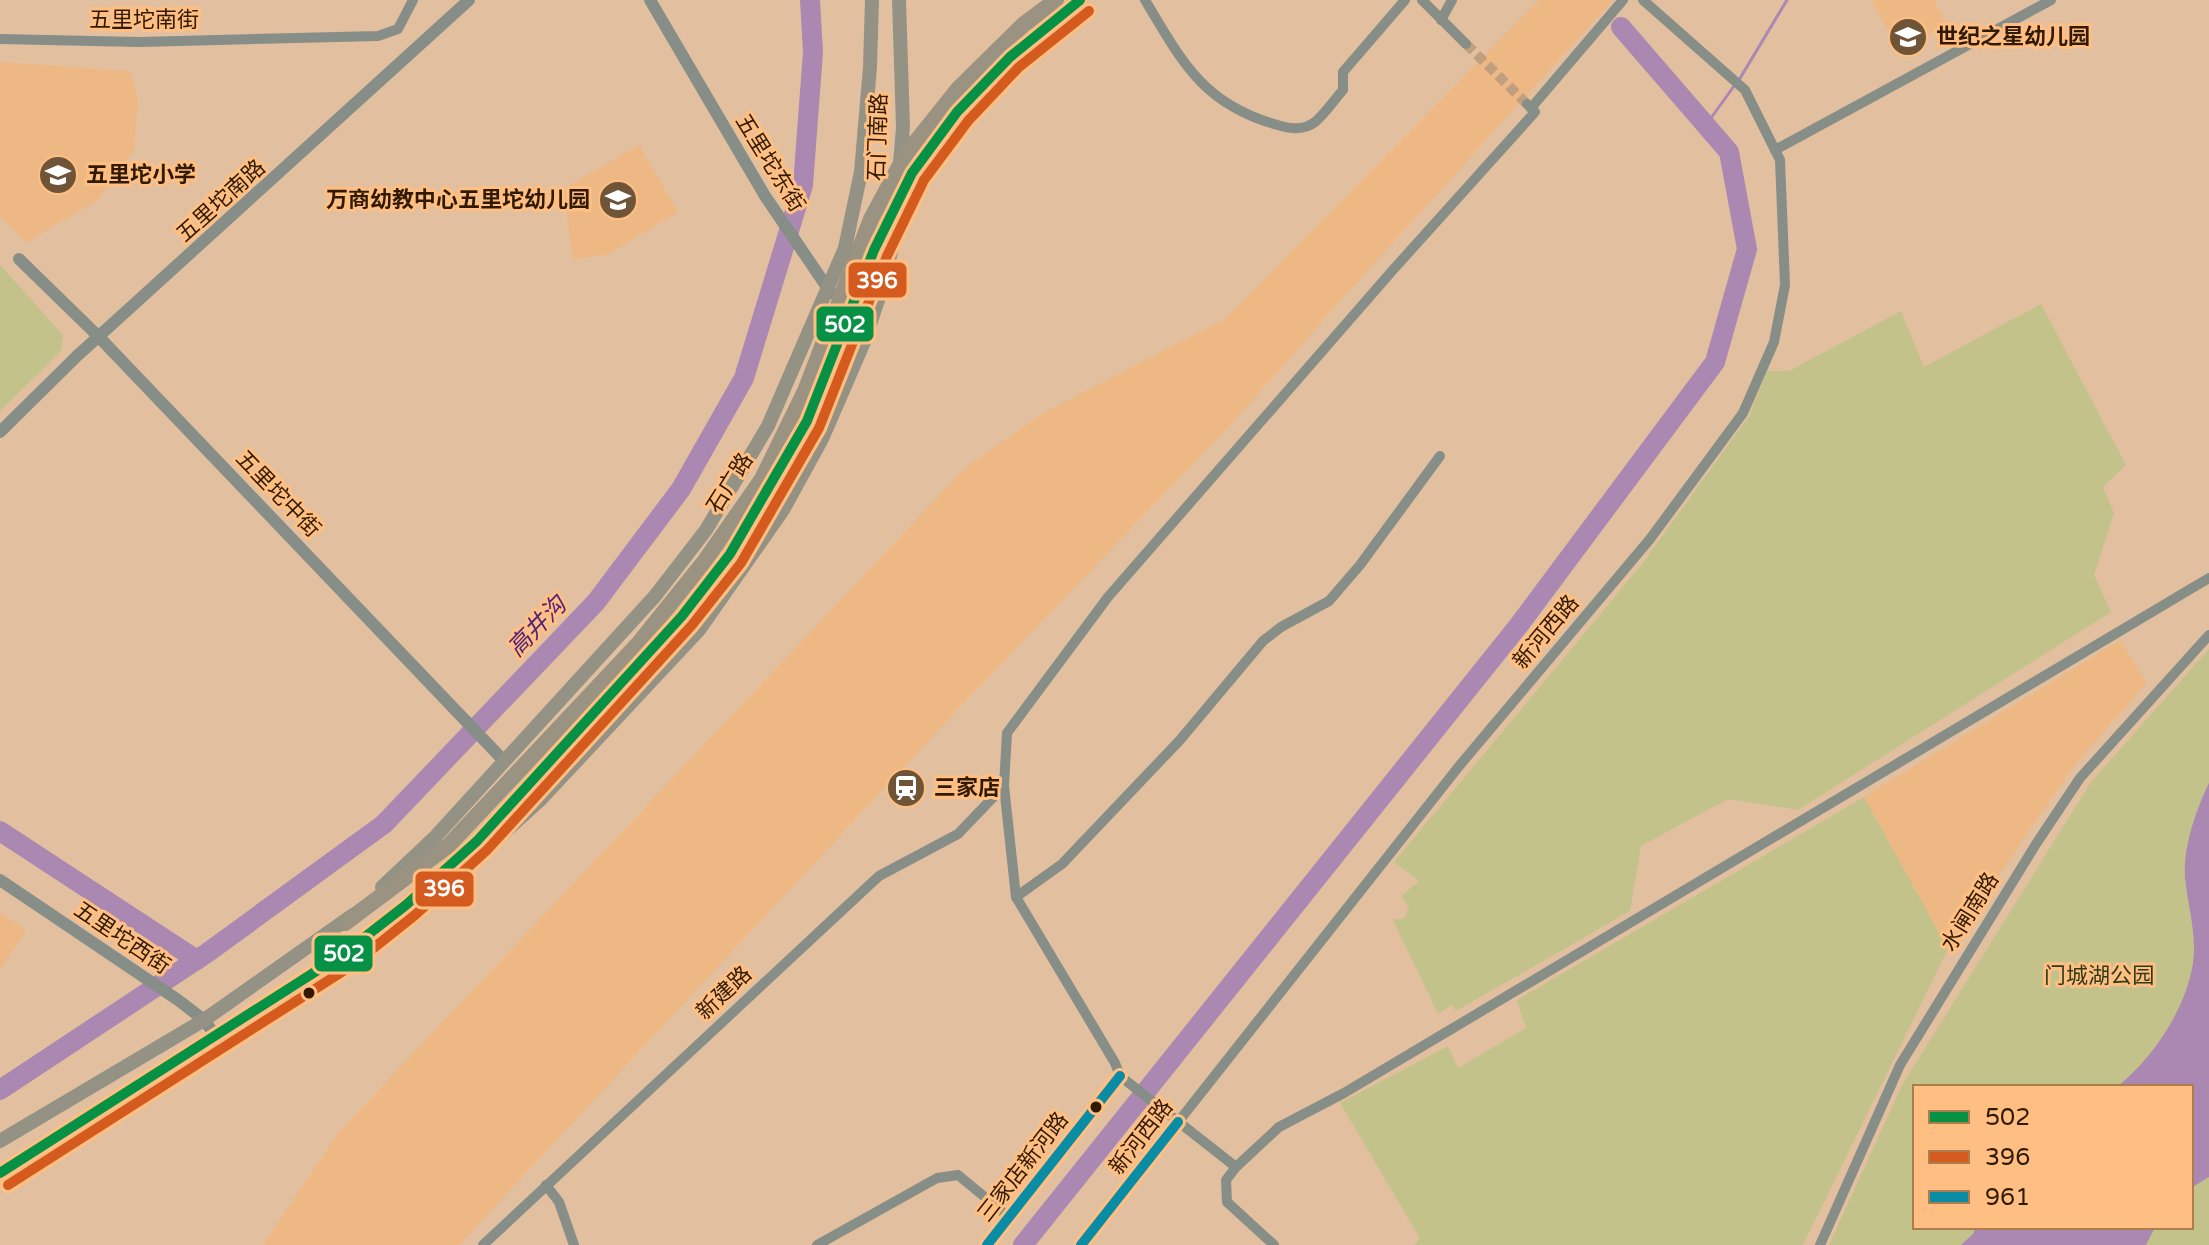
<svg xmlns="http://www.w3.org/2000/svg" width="2209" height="1245" viewBox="0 0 2209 1245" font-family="'Varela Round','Noto Sans SC',sans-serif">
<rect width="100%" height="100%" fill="#e2c09f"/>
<g fill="#eeb884">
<polygon points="1539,0 1613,0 1340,301 1237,418 959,708 459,1245 263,1245 339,1132 949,485 969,465 1040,415 1226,318"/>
<polygon points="1871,0 1934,0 1947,24 1899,51"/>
<polygon points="0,62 130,71 138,97 134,150 98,200 25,243 0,215"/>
<polygon points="639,145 678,212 607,255 573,259 563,189"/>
<polygon points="2120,640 2147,683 2076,763 1948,949 1864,797"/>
<polygon points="0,913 26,930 0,970"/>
</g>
<g fill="#c3c28b" fill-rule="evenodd">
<polygon points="0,265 63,335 61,351 0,411"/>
<polygon points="2041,304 2126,465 2103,487 2114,513 2094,575 2111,612 1798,810 1728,799 1641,846 1630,911 1456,1011 1452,1005 1438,1014 1393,920 1404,918 1409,908 1401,896 1419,881 1394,862 1642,564 1749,416 1767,371 1789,371 1901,311 1924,367"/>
<path d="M2209,649v596h-380l73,-160 189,-303zM1915,1087h276v140h-276z"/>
<polygon points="1864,797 1948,949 1803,1245 1414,1245 1420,1238 1340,1103 1448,1046 1458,1068 1526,1028 1517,1000"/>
</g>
<g fill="#aa88b2">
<path d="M2209,783v394l-18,11v-101h-74c36,-29 69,-78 76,-124 4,-29 -5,-56 -8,-85 -2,-31 11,-68 24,-95z"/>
<polygon points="1976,1227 2155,1227 2146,1245 1961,1245 1973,1234"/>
</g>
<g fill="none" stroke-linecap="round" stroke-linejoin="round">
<g stroke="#aa88b2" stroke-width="3">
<polyline points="1739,80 1787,0"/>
<polyline points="1706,125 1734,86"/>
</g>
<g stroke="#aa88b2" stroke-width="20">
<polyline points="0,831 197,960"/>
<polyline points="0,1090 207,953 384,824 596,602 681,489 744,378 803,185 813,52 810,0"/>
<polyline points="1023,1245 1519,625 1715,362 1747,249 1729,152 1621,27"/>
</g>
<polyline stroke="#bf9f7f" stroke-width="10" stroke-dasharray="10 5" stroke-linecap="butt" points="1466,44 1527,104"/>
<g stroke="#868e87" stroke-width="10">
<path d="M1145,0c36,60 57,103 129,124 13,4 28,8 41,-2 10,-8 19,-22 28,-32v-18l62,-72"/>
<polyline points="1422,0 1466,44"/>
<polyline points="1441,20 1452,0"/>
<polyline points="0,39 139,42 378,36 398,29 413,0"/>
<polyline points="1531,108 1623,0"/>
<polyline points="1775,150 2051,0"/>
<polyline points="1016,897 1062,864 1180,740 1263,641 1281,627 1329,601 1360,565 1440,456"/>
<polyline points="1120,1076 1115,1063 1016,897 1004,786 1007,733 1108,597 1392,271 1535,112 1527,104"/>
<polyline points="1120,1076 1236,1167"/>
<polyline points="546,1185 559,1202 574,1245"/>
<polyline points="483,1245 879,876 958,834 1004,786"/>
<polyline points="817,1245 937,1178 958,1175 1009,1217"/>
<polyline points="987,1245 1120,1076"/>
<polyline points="1081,1245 1460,765 1650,539 1743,413 1774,342 1785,285 1780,160 1745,90 1643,0"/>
<polyline points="1274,1245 1227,1202 1226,1180 1236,1167 1279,1127 1344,1093 2209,578"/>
<polyline points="1820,1245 1900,1065 2036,844 2080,778 2209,635"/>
</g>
<g stroke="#868e87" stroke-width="12">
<polyline points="650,0 765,196 831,293"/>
<polyline points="19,259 99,337 504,761"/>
<polyline points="844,312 864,342"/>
<polyline points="0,432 77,356 469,0"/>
<polyline points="0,880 178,1000 204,1020 215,1035"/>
</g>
<g stroke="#949285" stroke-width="14">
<polyline points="899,0 903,127 900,163"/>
<polyline points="382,887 436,836 655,596 706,530 768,426 845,248 861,172 870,67 872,0"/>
<polyline points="433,887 472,862 541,799 699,630 783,510 822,439 864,342 885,279 895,233 897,208"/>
<polyline points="0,1141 204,1020 353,915"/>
<polyline points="0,1173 343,954 415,899"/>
</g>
<g stroke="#9a9382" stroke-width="16">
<polyline points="406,905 477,841 682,616 730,554 779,472 807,421 874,250 912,173 957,112 1010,57 1080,0"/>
<polyline points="345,923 449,845 638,644 704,562 762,479 805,391 871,219 906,154 958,89 1023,25 1056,0"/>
</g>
<g stroke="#ffbf82" stroke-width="16">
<polyline id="bus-1" points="0,1173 343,954 406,905 477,841 682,616 730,554 807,421 874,250 912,173 957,112 1010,57 1080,0"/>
</g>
<g stroke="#ffbf82" stroke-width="16">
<polyline id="bus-2" points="8,1185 351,966 415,915 487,850 692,625 741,563 819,428 887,256 924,180 968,121 1019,67 1089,11"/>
</g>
<g stroke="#ffbf82" stroke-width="16">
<g id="bus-3">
<polyline points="987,1245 1120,1076"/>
<polyline points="1081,1245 1178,1122"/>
</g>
</g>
<use href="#bus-1" stroke="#079145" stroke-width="10"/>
<use href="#bus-2" stroke="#d55a1d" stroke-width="10"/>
<use href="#bus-3" stroke="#0a8ca5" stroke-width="10"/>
</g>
<defs>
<g id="school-disc" transform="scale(2)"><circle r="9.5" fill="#6f5438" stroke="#ffbf82"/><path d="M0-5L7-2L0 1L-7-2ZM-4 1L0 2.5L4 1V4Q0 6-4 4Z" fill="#fff"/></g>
<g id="station-disc" transform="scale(2)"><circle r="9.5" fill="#6f5438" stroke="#ffbf82"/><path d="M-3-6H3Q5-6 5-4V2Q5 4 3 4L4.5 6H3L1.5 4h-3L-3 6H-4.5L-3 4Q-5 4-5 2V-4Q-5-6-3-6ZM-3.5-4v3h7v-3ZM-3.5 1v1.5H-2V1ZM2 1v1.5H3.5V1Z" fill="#fff"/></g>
</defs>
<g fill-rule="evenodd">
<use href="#school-disc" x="1908" y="37"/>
<use href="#school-disc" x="58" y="175"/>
<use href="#school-disc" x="618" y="200"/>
<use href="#station-disc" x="906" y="788"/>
</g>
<g fill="#311a01" stroke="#ffbf82" stroke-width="3">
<circle cx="309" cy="993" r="7"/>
<circle cx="1096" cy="1107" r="7"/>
</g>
<g text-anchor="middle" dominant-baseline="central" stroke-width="6" stroke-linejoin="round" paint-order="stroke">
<g font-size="22" fill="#311a01" stroke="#ffbf82">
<text x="144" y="20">五里坨南街</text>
<text transform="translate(878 137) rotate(-88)">石门南路</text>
<text transform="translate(770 163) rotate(58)">五里坨东街</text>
<text transform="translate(221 201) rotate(-42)">五里坨南路</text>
<text transform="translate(730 483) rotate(-58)">石广路</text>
<text transform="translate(278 494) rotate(46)">五里坨中街</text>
<text transform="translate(1546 632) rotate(-50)">新河西路</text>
<text transform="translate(1970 912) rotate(-58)">水闸南路</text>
<text transform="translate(122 938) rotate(34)">五里坨西街</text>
<text transform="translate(724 993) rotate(-43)">新建路</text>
<text transform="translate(1141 1137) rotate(-52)">新河西路</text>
<text transform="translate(1023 1167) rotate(-52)">三家店新河路</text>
</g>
<g font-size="22" font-weight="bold" fill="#311a01" stroke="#ffbf82" text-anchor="start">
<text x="1936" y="37">世纪之星幼儿园</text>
<text x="86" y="175">五里坨小学</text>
<text x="590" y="200" text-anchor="end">万商幼教中心五里坨幼儿园</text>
<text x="934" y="788">三家店</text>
</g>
<g font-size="22" fill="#2f3b17" stroke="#ffbf82">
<text x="2099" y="976">门城湖公园</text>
</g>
<g font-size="24" font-style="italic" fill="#52237c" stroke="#ffbf82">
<text transform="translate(537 627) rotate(-46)">高井沟</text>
</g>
</g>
<g stroke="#ffbf82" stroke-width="3">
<rect x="847" y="261" width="61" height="38" rx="8" fill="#d55a1d"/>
<rect x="815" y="305" width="60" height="38" rx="8" fill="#079145"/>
<rect x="414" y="870" width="61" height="38" rx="8" fill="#d55a1d"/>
<rect x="313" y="934" width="61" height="39" rx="8" fill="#079145"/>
</g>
<g font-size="22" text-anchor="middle" font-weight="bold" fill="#fff">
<text x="877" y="288">396</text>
<text x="845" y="332">502</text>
<text x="444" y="896">396</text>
<text x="344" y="961">502</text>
</g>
<rect x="1913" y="1085" width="280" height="144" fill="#ffbf82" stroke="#ad7d4e" stroke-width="2"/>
<rect x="1929" y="1111" width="40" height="12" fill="#079145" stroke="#ad7d4e" stroke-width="2"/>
<text x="1985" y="1125" font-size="24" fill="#311a01">502</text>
<rect x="1929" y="1151" width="40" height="12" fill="#d55a1d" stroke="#ad7d4e" stroke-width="2"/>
<text x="1985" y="1165" font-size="24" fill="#311a01">396</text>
<rect x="1929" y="1191" width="40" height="12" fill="#0a8ca5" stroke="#ad7d4e" stroke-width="2"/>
<text x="1985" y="1205" font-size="24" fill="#311a01">961</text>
</svg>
